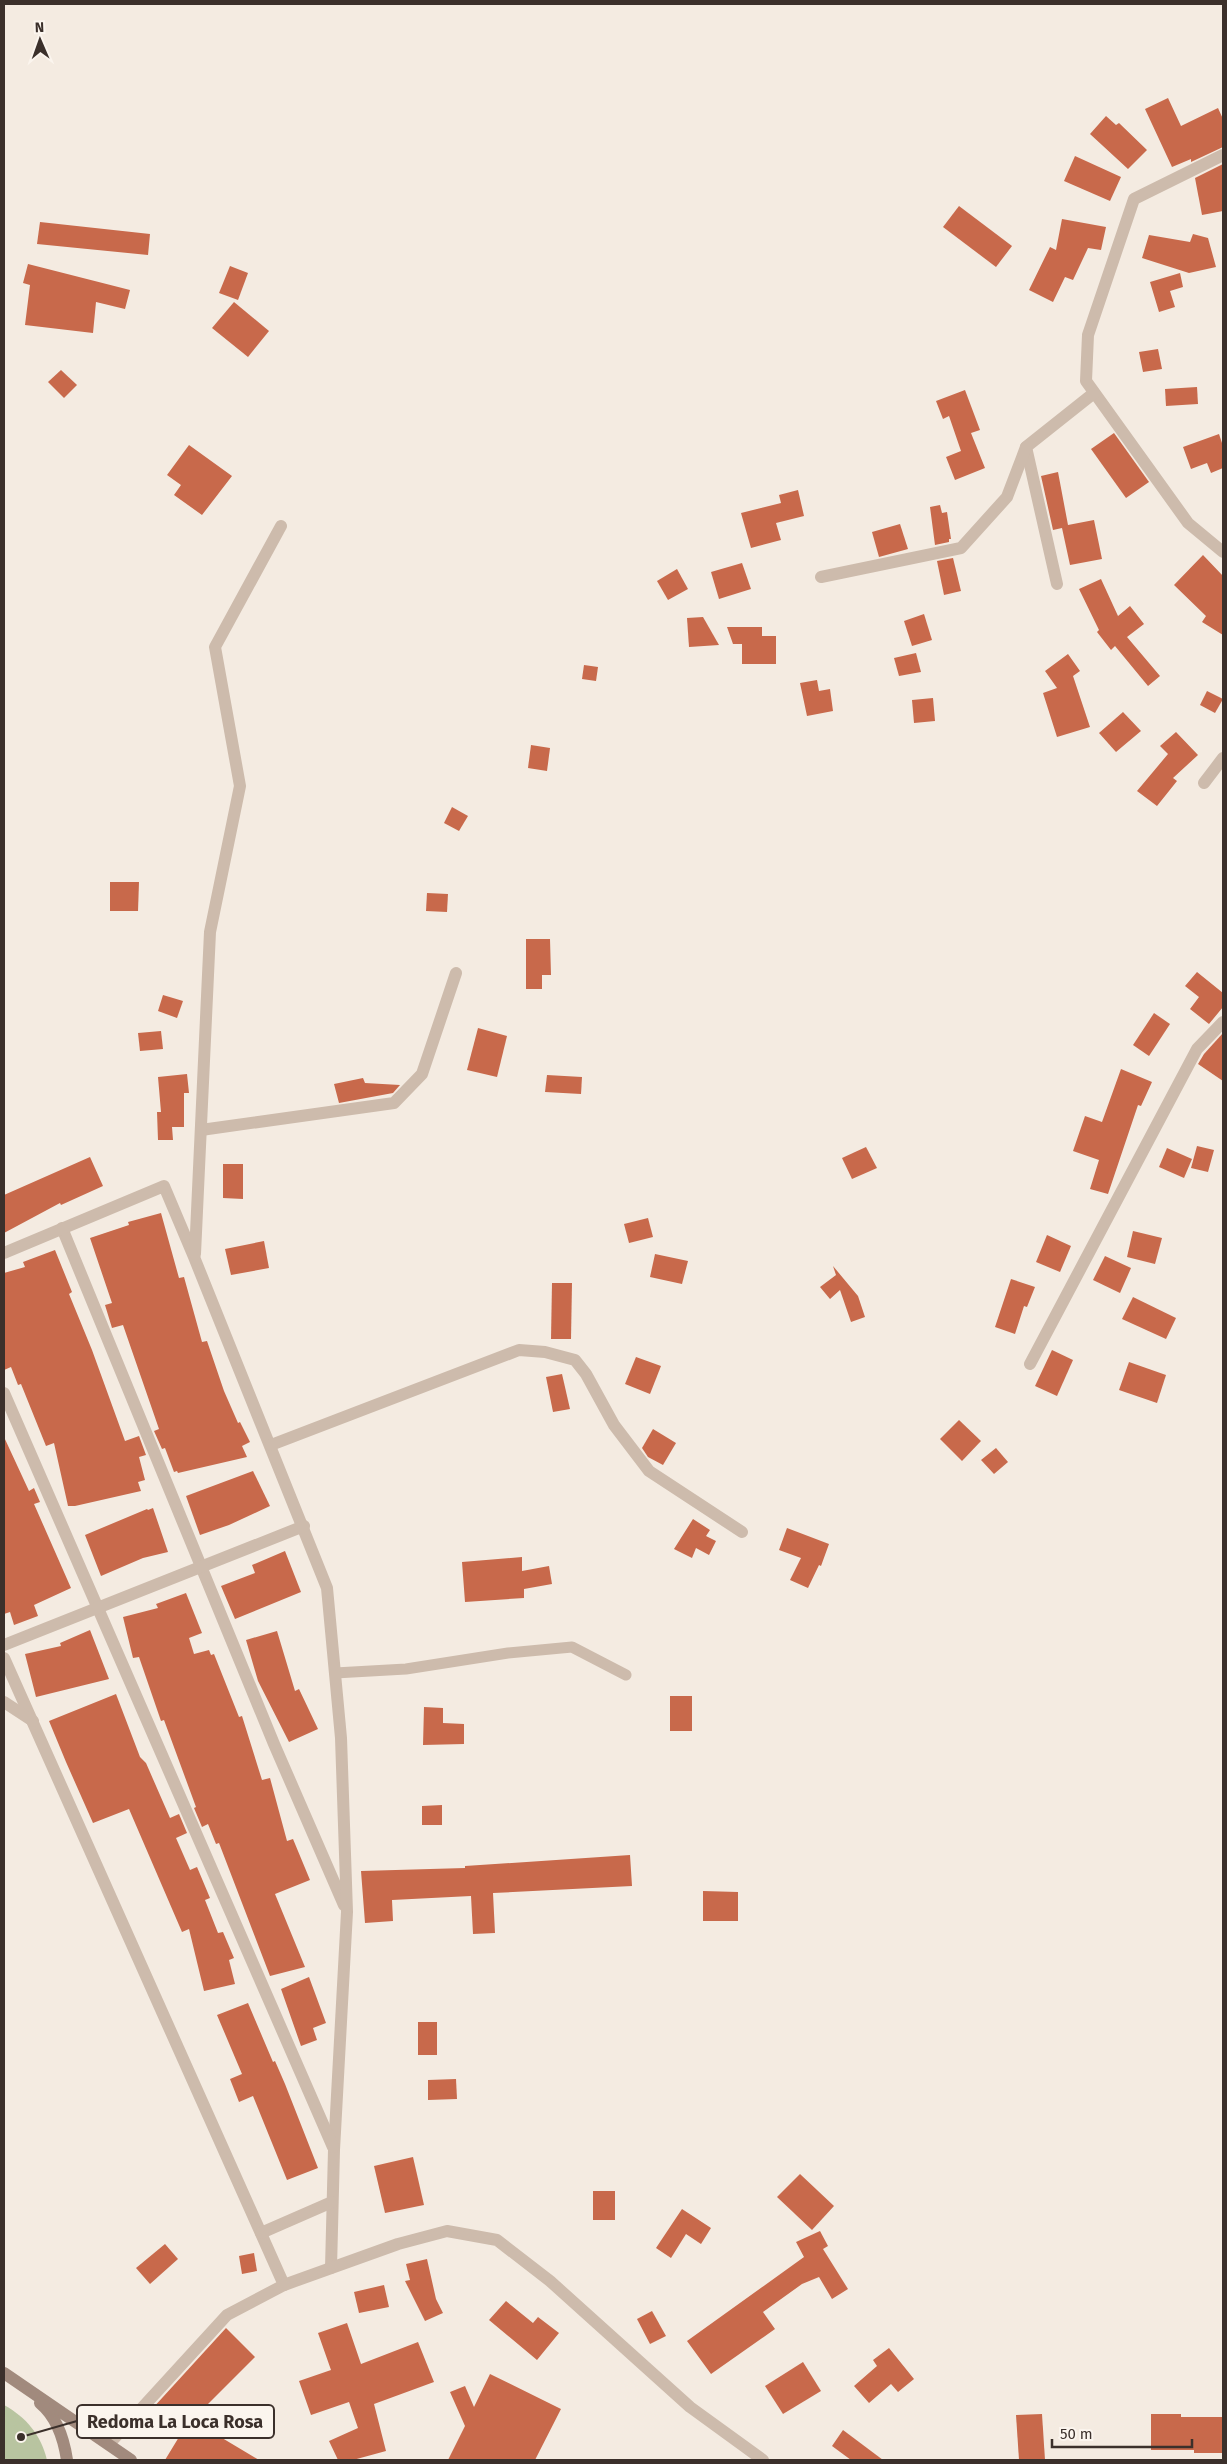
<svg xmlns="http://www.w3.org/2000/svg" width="1227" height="2464" viewBox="0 0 1227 2464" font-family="'Fira Sans',sans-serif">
<rect width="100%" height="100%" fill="#f4ebe1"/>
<path fill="#b8c4a0" d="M4,2405c22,12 37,30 43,55h-43z"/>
<g fill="#c8694b">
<polygon points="1168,98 1181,126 1218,108 1223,119 1223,147 1191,162 1191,159 1172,167 1145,109"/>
<polygon points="1106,116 1116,125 1119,123 1147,150 1128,169 1090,134"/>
<polygon points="1075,156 1121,177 1110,201 1064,181"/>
<polygon points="1223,164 1223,211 1202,215 1195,178"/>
<polygon points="959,206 1012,246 996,267 943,227"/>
<polygon points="1062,219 1106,227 1101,250 1088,248 1073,280 1065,277 1053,302 1029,290 1050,247 1056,250"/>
<polygon points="40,222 150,234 148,255 37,244"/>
<polygon points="1193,234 1208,238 1216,267 1189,273 1142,258 1149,235 1190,242"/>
<polygon points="28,264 130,290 125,309 96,302 93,333 25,325 30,285 23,283"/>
<polygon points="230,266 248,273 238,300 219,293"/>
<polygon points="1180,273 1183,287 1170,291 1175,307 1159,312 1150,282"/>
<polygon points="234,302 269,331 248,357 212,328"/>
<polygon points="1158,349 1162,369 1143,372 1139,352"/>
<polygon points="61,370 77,385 64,398 48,382"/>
<polygon points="1197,387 1198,404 1166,406 1165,389"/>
<polygon points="965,390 980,430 971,433 985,468 955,480 946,457 961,451 949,416 943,419 936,401"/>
<polygon points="1114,433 1149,482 1126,498 1091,449"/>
<polygon points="1219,434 1223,446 1223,468 1211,473 1207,463 1191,469 1183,447"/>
<polygon points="189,445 232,476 202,515 174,495 181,485 167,475"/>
<polygon points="1058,472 1068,525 1094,520 1102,559 1070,565 1062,528 1053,530 1041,476"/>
<polygon points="798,490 804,516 776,523 781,540 751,548 741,513 781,503 779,495"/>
<polygon points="940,505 942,513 947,512 951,539 949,539 949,542 935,545 930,507"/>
<polygon points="900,524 908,549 879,557 872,532"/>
<polygon points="1203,555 1223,576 1223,635 1202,622 1206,616 1174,585"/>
<polygon points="953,558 961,591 944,595 937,561"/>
<polygon points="742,563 751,589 719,599 711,572"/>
<polygon points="677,569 688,589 668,600 657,581"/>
<polygon points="1101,579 1118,616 1130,606 1144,624 1127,637 1160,676 1148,686 1115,646 1111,650 1097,632 1099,630 1079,589"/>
<polygon points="924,614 932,640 912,646 904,621"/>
<polygon points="703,617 719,645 689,647 687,618"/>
<polygon points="727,627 762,627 762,636 776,636 776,664 742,664 742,644 733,644"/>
<polygon points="916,653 921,672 899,676 894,658"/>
<polygon points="1068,654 1080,671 1073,676 1090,727 1057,737 1043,693 1057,688 1045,671"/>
<polygon points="584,665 598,667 596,681 582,679"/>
<polygon points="817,680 819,691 830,689 833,711 807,716 800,683"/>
<polygon points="1207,691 1223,699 1215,713 1200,705"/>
<polygon points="933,698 935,721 914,723 912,700"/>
<polygon points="1123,712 1141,731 1116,752 1099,733"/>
<polygon points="1176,732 1198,755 1173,778 1177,781 1157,806 1137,791 1168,754 1160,746"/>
<polygon points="531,745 550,748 547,771 528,768"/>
<polygon points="452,807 468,816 459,831 444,823"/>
<polygon points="110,882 139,882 138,911 110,911"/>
<polygon points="427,893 448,894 447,912 426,911"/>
<polygon points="526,939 550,939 551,975 542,975 542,989 526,989"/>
<polygon points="1197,972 1223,993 1223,1007 1209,1024 1190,1009 1199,997 1185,986"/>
<polygon points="163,995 183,1001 177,1018 158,1011"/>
<polygon points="1154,1013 1170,1024 1149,1056 1133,1045"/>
<polygon points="478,1028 507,1036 497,1077 467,1070"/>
<polygon points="161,1031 163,1049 140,1051 138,1033"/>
<polygon points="1223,1033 1223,1081 1198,1064 1204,1054"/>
<polygon points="1121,1069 1152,1082 1141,1106 1138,1105 1108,1194 1090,1189 1099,1160 1073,1151 1085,1116 1102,1122"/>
<polygon points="187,1074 189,1093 184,1093 184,1127 172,1127 173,1140 158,1140 157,1112 161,1112 158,1077"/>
<polygon points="547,1075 582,1077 581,1094 545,1092"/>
<polygon points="363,1078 365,1083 400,1085 393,1093 339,1103 334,1084"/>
<polygon points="1197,1146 1214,1150 1208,1172 1191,1168"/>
<polygon points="866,1147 877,1168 852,1179 842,1158"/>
<polygon points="1167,1148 1192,1159 1184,1178 1159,1167"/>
<polygon points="90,1157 103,1186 61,1205 60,1203 4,1233 4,1195"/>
<polygon points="223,1164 243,1164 243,1199 223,1198"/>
<polygon points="161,1213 179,1278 184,1277 202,1342 207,1341 224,1391 238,1423 240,1422 250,1442 242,1446 247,1457 178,1473 177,1471 174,1472 165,1448 162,1449 154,1431 159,1429 123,1325 112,1328 105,1305 112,1303 90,1238 129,1225 128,1222"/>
<polygon points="648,1218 653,1237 629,1243 624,1224"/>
<polygon points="1133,1231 1162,1238 1155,1264 1127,1257"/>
<polygon points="1047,1235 1071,1246 1060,1272 1036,1262"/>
<polygon points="264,1241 269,1268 231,1275 225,1249"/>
<polygon points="55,1250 72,1292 69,1294 92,1350 125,1441 139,1436 146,1455 139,1457 145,1480 138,1482 141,1491 75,1506 68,1506 54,1443 46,1446 21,1384 18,1385 11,1367 4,1370 4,1273 25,1267 23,1262"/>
<polygon points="655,1254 688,1261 682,1284 650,1277"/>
<polygon points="1105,1256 1131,1268 1120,1293 1093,1280"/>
<polygon points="833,1266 858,1296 865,1317 851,1322 840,1290 830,1299 820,1287 836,1275"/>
<polygon points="1011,1279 1035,1287 1027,1307 1024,1306 1015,1334 995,1327"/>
<polygon points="552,1283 572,1283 571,1339 551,1339"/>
<polygon points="1133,1297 1176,1318 1166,1339 1122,1319"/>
<polygon points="1052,1350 1073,1360 1057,1396 1035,1386"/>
<polygon points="636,1357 661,1366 650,1394 625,1384"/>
<polygon points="1129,1362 1166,1375 1157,1403 1119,1390"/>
<polygon points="562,1374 570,1409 553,1412 546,1377"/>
<polygon points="959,1420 981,1441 962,1461 940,1439"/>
<polygon points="653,1429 676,1443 663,1465 648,1457 642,1448"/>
<polygon points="4,1437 29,1491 34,1488 40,1502 34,1504 71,1588 34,1605 38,1616 14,1625 10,1612 4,1614"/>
<polygon points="996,1448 1008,1462 994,1474 981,1460"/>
<polygon points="253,1471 270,1506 229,1525 200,1535 186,1496"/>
<polygon points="153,1508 168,1552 143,1558 101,1576 85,1535 147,1509 148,1510"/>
<polygon points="693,1519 710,1530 706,1536 716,1541 709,1555 696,1548 692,1558 674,1549"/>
<polygon points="787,1528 829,1544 821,1566 819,1565 808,1588 790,1580 801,1558 779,1550"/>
<polygon points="285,1551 301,1592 235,1619 221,1586 255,1573 252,1565"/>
<polygon points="522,1557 522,1571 549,1566 552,1584 524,1589 524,1598 465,1602 462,1562"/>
<polygon points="186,1593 202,1633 189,1638 194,1654 209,1650 211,1655 214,1654 239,1717 242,1716 262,1780 270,1778 287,1841 293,1839 310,1880 275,1894 305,1967 270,1976 219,1843 216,1844 208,1824 202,1827 194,1808 196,1807 164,1720 161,1721 139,1657 133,1658 123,1617 158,1608 156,1604"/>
<polygon points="90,1630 109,1679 36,1697 25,1654 61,1646 60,1643"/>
<polygon points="277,1631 295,1691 299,1689 318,1729 289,1742 258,1681 246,1640"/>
<polygon points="116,1694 140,1757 146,1763 170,1818 179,1814 187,1833 176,1838 190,1870 197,1867 210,1898 205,1900 218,1933 223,1932 234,1958 229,1960 235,1984 204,1991 189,1929 182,1932 129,1809 93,1823 66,1762 49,1721"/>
<rect x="670" y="1696" width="22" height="35"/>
<polygon points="424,1707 443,1708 443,1723 464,1724 464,1744 423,1745"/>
<polygon points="442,1805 442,1825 422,1825 422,1806"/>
<polygon points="630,1855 632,1886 493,1893 495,1933 473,1934 471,1896 392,1900 393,1921 365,1923 361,1871 465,1868 465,1866"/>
<polygon points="703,1891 738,1892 738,1921 703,1921"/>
<polygon points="309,1977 326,2023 313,2028 317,2040 301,2046 281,1989"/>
<polygon points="248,2003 273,2062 275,2061 285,2084 318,2168 287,2180 253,2096 239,2102 230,2079 242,2074 217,2015"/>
<rect x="418" y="2022" width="19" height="33"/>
<polygon points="456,2079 457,2099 428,2100 428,2080"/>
<polygon points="413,2157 424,2205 385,2213 374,2166"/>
<polygon points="800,2174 834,2206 812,2230 777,2197"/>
<rect x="593" y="2191" width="22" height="29"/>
<polygon points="682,2209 711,2228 701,2244 686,2234 671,2258 656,2248"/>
<polygon points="820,2231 828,2246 823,2249 848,2289 832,2299 819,2277 802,2284 763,2312 775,2329 711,2374 687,2341 804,2257 796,2242"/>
<polygon points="165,2244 178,2259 150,2284 136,2268"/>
<polygon points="254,2253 257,2271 242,2274 239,2256"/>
<polygon points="427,2259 436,2299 443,2313 425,2321 405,2281 410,2280 406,2264"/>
<polygon points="384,2285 389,2307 359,2313 354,2292"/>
<polygon points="506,2301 533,2323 538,2317 559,2333 537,2360 489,2320"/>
<polygon points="652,2311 666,2336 650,2344 637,2319"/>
<polygon points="347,2323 361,2364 418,2342 434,2382 374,2404 386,2451 353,2460 338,2460 329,2441 358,2428 349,2402 311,2415 299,2381 331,2370 318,2333"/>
<polygon points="226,2328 255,2357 192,2420 259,2460 165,2460 179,2437 152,2409"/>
<polygon points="889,2348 914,2379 898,2392 891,2384 869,2403 854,2386 877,2366 873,2360"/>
<polygon points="803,2362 821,2391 783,2414 765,2386"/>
<polygon points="490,2374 561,2409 535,2460 448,2460 465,2426 450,2392 465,2386 474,2407"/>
<polygon points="1042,2414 1045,2460 1019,2460 1016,2415"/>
<polygon points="1151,2414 1181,2414 1181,2417 1223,2417 1223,2453 1194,2453 1194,2450 1151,2450"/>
<polygon points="843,2430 883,2460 851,2460 832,2446"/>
</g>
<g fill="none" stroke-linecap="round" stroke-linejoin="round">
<polyline stroke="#cdbbac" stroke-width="11" points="335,1673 406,1669 508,1653 572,1647 626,1675"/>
<g stroke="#cdbbac" stroke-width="12">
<polyline points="1223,155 1134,199 1088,335 1086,381 1188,523 1223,552"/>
<polyline points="1026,447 1057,584"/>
<polyline points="821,577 961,548 1007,497 1026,447 1094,393"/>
<polyline points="1204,783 1223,758"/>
<polyline points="201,1130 394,1103 422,1074 456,973"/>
<polyline points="62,1228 274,1744 344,1905"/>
<polyline points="4,1253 164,1186 194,1257 327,1588 341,1738 347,1912 334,2150 331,2268"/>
<polyline points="195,1254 210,932 240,786 215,647 281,526"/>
<polyline points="1030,1364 1197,1049 1223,1022"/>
<polyline points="4,1393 333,2147"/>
<polyline points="271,1445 519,1350 545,1352 575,1360 586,1374 614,1425 649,1471 742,1532"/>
<polyline points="4,1645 304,1526"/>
<polyline points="4,1658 284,2285"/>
<polyline points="4,1702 33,1721"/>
<polyline points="261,2233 332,2202"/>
<polyline points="109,2444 227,2315 284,2285 398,2244 447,2231 497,2240 550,2281 690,2407 763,2460"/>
</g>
<g stroke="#a18a7d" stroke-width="12">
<polyline points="4,2373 131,2460"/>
<path d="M40,2403c17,14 24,37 27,57"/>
</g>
</g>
<path fill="none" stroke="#3b302b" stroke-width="2" d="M21 2437L77 2421"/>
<circle fill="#3b302b" stroke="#fbf5ee" stroke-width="2" cx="21" cy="2437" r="5"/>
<rect fill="#fbf5ee" stroke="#3b302b" stroke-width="2" x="77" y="2405" width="197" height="33" rx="5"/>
<g font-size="18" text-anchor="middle" font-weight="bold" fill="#3b302b">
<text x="175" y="2428">Redoma La Loca Rosa</text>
</g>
<rect width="1227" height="2464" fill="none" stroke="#3b302b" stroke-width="10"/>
<g transform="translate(40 40) rotate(358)" stroke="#fbf5ee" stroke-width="4" paint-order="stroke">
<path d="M0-4L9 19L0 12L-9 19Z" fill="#3b302b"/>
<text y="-8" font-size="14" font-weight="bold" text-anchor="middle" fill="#3b302b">N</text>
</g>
<path d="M1052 2439v8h140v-8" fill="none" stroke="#3b302b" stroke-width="2.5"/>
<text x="1060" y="2439" font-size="15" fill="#3b302b" stroke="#fbf5ee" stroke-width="4" paint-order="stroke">50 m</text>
</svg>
